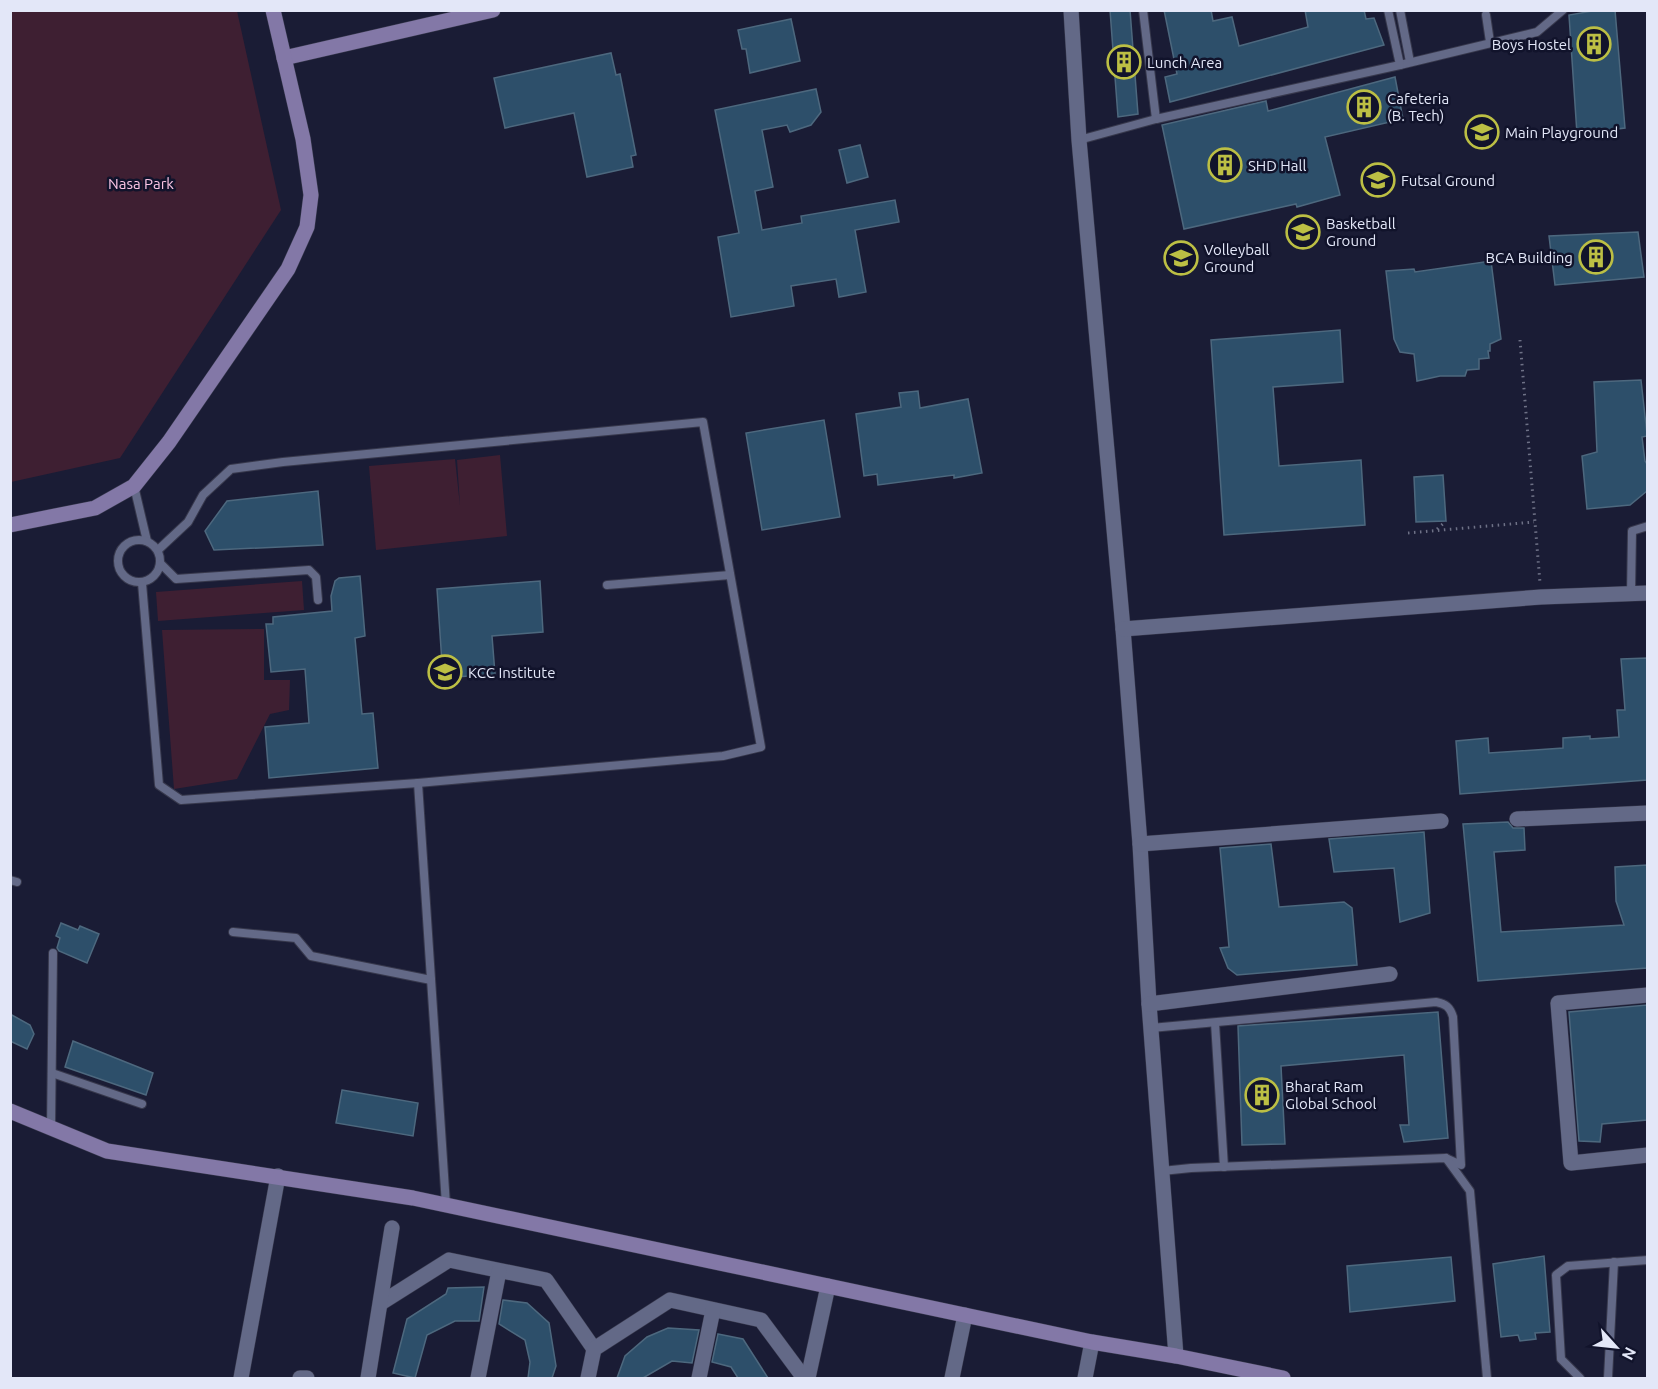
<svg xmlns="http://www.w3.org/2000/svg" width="1658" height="1389" viewBox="0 0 1658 1389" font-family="Ubuntu,sans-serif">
<rect width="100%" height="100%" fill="#1a1c35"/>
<g fill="#3e1f32">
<polygon points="10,11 237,11 281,210 120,458 11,482"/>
<polygon points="500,455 507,536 376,550 369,466 455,459 460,506 457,460"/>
<polygon points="302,581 304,610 158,621 156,592"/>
<polygon points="264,629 264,680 290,680 289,710 270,714 237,779 174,789 162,630"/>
</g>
<g fill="#2d4f6a" stroke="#4d687e" stroke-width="1.5">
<polygon points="1110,10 1130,10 1138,114 1118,117"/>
<polygon points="1164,10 1211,10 1213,21 1232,17 1239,46 1308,27 1305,10 1364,10 1366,19 1374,18 1384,45 1170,102 1165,77 1177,74"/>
<polygon points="1598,10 1615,10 1625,128 1577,134 1569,15"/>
<polygon points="791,19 800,61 750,73 746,49 742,49 738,30"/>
<polygon points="611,53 616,75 620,74 636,155 631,156 633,167 587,177 574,113 505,128 494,78"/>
<polygon points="1395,77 1403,119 1325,137 1340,195 1297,207 1296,204 1184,229 1162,125 1266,101 1268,111"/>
<polygon points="816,89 821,112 811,125 790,132 787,125 762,130 773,187 755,191 762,230 802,223 801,216 895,200 899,222 855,230 866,292 839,297 836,279 791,286 794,306 731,317 718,237 739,233 715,110"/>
<polygon points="860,145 868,177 847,183 839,150"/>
<polygon points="1638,232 1644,277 1555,285 1549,236"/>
<polygon points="1491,261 1501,339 1490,344 1490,351 1488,351 1489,358 1479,359 1479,369 1467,370 1465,376 1440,376 1417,381 1414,354 1400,352 1394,339 1386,271 1414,269 1415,272"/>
<polygon points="1340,330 1343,382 1273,387 1279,466 1361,460 1365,525 1224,535 1211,340"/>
<polygon points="1641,380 1647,434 1647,436 1642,437 1645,461 1647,464 1647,491 1630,505 1587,509 1582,456 1597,452 1594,382"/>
<polygon points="918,391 920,408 968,399 982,473 954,478 954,475 878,485 877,474 864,476 856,414 901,407 899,393"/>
<polygon points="824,420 840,517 762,530 746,433"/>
<polygon points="1443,475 1446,521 1416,522 1414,477"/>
<polygon points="318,491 323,545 214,550 205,531 227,501"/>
<polygon points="360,576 365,636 355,638 362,714 373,713 378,768 269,778 265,727 309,723 305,669 271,672 266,624 273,624 273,617 332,611 331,596 335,581 339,578"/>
<polygon points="540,581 543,632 492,636 495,674 443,678 437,589"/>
<polygon points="1647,658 1647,780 1460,794 1456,741 1488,738 1489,753 1563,748 1563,738 1590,736 1590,739 1619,737 1617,710 1625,710 1621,659"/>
<polygon points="1508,822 1513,828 1524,828 1525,850 1494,852 1501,932 1624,925 1616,901 1615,867 1647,865 1647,968 1478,981 1463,824"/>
<polygon points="1424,832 1430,913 1400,922 1394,868 1334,872 1329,839"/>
<polygon points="1271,844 1279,907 1344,902 1352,908 1357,965 1237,975 1228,968 1220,948 1229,947 1220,848"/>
<polygon points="61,923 78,930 80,926 99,934 87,963 59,951 57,948 60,938 56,936"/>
<polygon points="1647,1005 1647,1120 1602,1124 1600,1142 1579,1141 1569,1012"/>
<polygon points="1438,1012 1448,1138 1404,1142 1400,1125 1409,1125 1404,1055 1281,1066 1285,1144 1242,1145 1238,1026"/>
<polygon points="10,1014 30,1025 34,1034 27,1049 10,1041"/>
<polygon points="73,1041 153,1073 146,1095 65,1067"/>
<polygon points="342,1090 418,1103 413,1136 336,1123"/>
<polygon points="1544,1256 1550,1332 1535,1333 1536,1339 1520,1341 1518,1335 1501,1337 1493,1264"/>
<polygon points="1451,1257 1455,1301 1350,1312 1347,1266"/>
<polygon points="484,1287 479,1321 455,1321 427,1335 415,1378 393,1373 407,1319 446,1294 448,1288"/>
<polygon points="503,1300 527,1303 549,1323 556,1366 552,1378 528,1378 530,1362 525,1340 499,1324"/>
<polygon points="668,1328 699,1330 692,1363 672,1361 643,1378 617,1378 625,1356 647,1337"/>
<polygon points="718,1334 743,1339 768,1378 738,1378 731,1367 712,1362"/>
</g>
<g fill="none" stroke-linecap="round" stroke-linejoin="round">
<g stroke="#37384c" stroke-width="10">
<g id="lane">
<polyline points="1143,10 1156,119"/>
<polyline points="1400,10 1410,62"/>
<polyline points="1486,15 1490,42"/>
<polyline points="1400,65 1537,32 1563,10"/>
<polyline points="1079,140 1156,119 1400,65 1388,10"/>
<polyline points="134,486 147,541"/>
<circle cx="139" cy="561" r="21"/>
<polyline points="158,550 188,522 203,495 231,469 283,462 703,422 761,747 723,756 418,783 446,1205"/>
<polyline points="161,564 176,579 309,570 316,577 318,600"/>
<polyline points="142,583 159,785 181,800 418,783"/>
<polyline points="607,585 730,575"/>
<polyline points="1631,594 1632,531 1648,526"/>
<polyline points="10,880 17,882"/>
<polyline points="233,932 296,938 311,956 431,980"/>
<polyline points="1215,1023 1224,1167"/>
<path d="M1151,1028l285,-26c10,2 14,5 17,15l8,148 -15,-7 -255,10 -29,3"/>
<polyline points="52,1073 142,1104"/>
<polyline points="51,1129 53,953"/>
<polyline points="1446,1158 1470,1191 1487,1378"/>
<polyline points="1580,1378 1561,1359 1556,1275 1568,1266 1648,1260"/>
<polyline points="1608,1378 1614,1262"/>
</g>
</g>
<g stroke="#37384c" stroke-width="16">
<g id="street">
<polyline points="1071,10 1079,140 1123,629 1140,844 1149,1004 1176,1356"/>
<polyline points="1123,629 1541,597 1648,593"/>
<polyline points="1517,819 1648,813"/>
<polyline points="1140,844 1441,821"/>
<polyline points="1648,995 1558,1003 1571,1163 1648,1155"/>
<polyline points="1149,1004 1390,974"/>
<polyline points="381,1303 449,1260 546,1280 594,1349"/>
<polyline points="241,1378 278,1176"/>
<polyline points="300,1378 307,1378"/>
<polyline points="368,1378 392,1228"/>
<polyline points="478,1378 499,1271"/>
<polyline points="588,1378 594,1349 670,1300 761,1320 804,1378"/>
<polyline points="699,1378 713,1310"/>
<polyline points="808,1378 828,1286"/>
<polyline points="952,1378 965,1315"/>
<polyline points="1085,1378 1092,1342"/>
</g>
</g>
<g stroke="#37384c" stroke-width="16">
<g id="secondary">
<polyline points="284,58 493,10"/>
<polyline points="10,525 95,508 134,486 169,442 288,269 307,227 311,195 303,139 273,10"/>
<polyline points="10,1111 107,1151 413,1198 1092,1342 1176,1356 1283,1378"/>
</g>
</g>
<g stroke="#6e7186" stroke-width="3" stroke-dasharray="1.5 4.5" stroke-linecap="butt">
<polyline points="1520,340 1540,583"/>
<polyline points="1437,529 1446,521"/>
<polyline points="1408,533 1534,522"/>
</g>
<use href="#lane" stroke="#636987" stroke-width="8"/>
<use href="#street" stroke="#636987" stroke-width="15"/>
<use href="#secondary" stroke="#8378a7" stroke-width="15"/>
</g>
<defs>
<g id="building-ring" transform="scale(1.725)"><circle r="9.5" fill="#11132b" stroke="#bcbf44" stroke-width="1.5"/><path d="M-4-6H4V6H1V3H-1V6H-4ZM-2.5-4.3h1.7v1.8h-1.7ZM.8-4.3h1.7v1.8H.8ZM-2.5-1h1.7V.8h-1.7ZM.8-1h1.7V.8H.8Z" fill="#bcbf44"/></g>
<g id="university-ring" transform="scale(1.725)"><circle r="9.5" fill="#11132b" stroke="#bcbf44" stroke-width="1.5"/><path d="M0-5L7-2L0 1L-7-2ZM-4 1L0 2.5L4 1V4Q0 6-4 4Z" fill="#bcbf44"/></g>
</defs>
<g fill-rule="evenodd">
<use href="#building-ring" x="1594" y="44"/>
<use href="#building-ring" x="1124" y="62"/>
<use href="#building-ring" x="1364" y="107"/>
<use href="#university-ring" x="1482" y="132"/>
<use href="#building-ring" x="1225" y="165"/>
<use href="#university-ring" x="1378" y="180"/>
<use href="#university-ring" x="1303" y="232"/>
<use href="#building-ring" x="1596" y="257"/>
<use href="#university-ring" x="1181" y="258"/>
<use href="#university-ring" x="445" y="672"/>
<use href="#building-ring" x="1262" y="1095"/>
</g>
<g text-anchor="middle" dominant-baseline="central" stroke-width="5" stroke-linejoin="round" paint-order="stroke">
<g font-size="15" fill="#e3e7f8" stroke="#11132b" text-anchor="start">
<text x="1571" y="44" text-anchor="end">Boys Hostel</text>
<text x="1147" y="62">Lunch Area</text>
<text x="1387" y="98">Cafeteria<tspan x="1387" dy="17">(B. Tech)</tspan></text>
<text x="1505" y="132">Main Playground</text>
<text x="1248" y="165">SHD Hall</text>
<text x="1401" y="180">Futsal Ground</text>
<text x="1326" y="223">Basketball<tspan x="1326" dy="17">Ground</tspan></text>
<text x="1204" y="249">Volleyball<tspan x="1204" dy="17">Ground</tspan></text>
<text x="1573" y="257" text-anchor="end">BCA Building</text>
<text x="468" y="672">KCC Institute</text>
<text x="1285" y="1086">Bharat Ram<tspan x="1285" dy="17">Global School</tspan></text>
</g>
<g font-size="15" fill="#fac4e3" stroke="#11132b">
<text x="141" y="183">Nasa Park</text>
</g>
</g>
<rect width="1658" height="1389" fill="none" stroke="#e3e7f8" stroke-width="24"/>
<g transform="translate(1616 1347) rotate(117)" stroke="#11132b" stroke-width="4.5" paint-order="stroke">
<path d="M0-4.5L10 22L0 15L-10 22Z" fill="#e3e7f8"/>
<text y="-9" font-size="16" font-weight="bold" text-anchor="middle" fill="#e3e7f8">N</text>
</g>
</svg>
